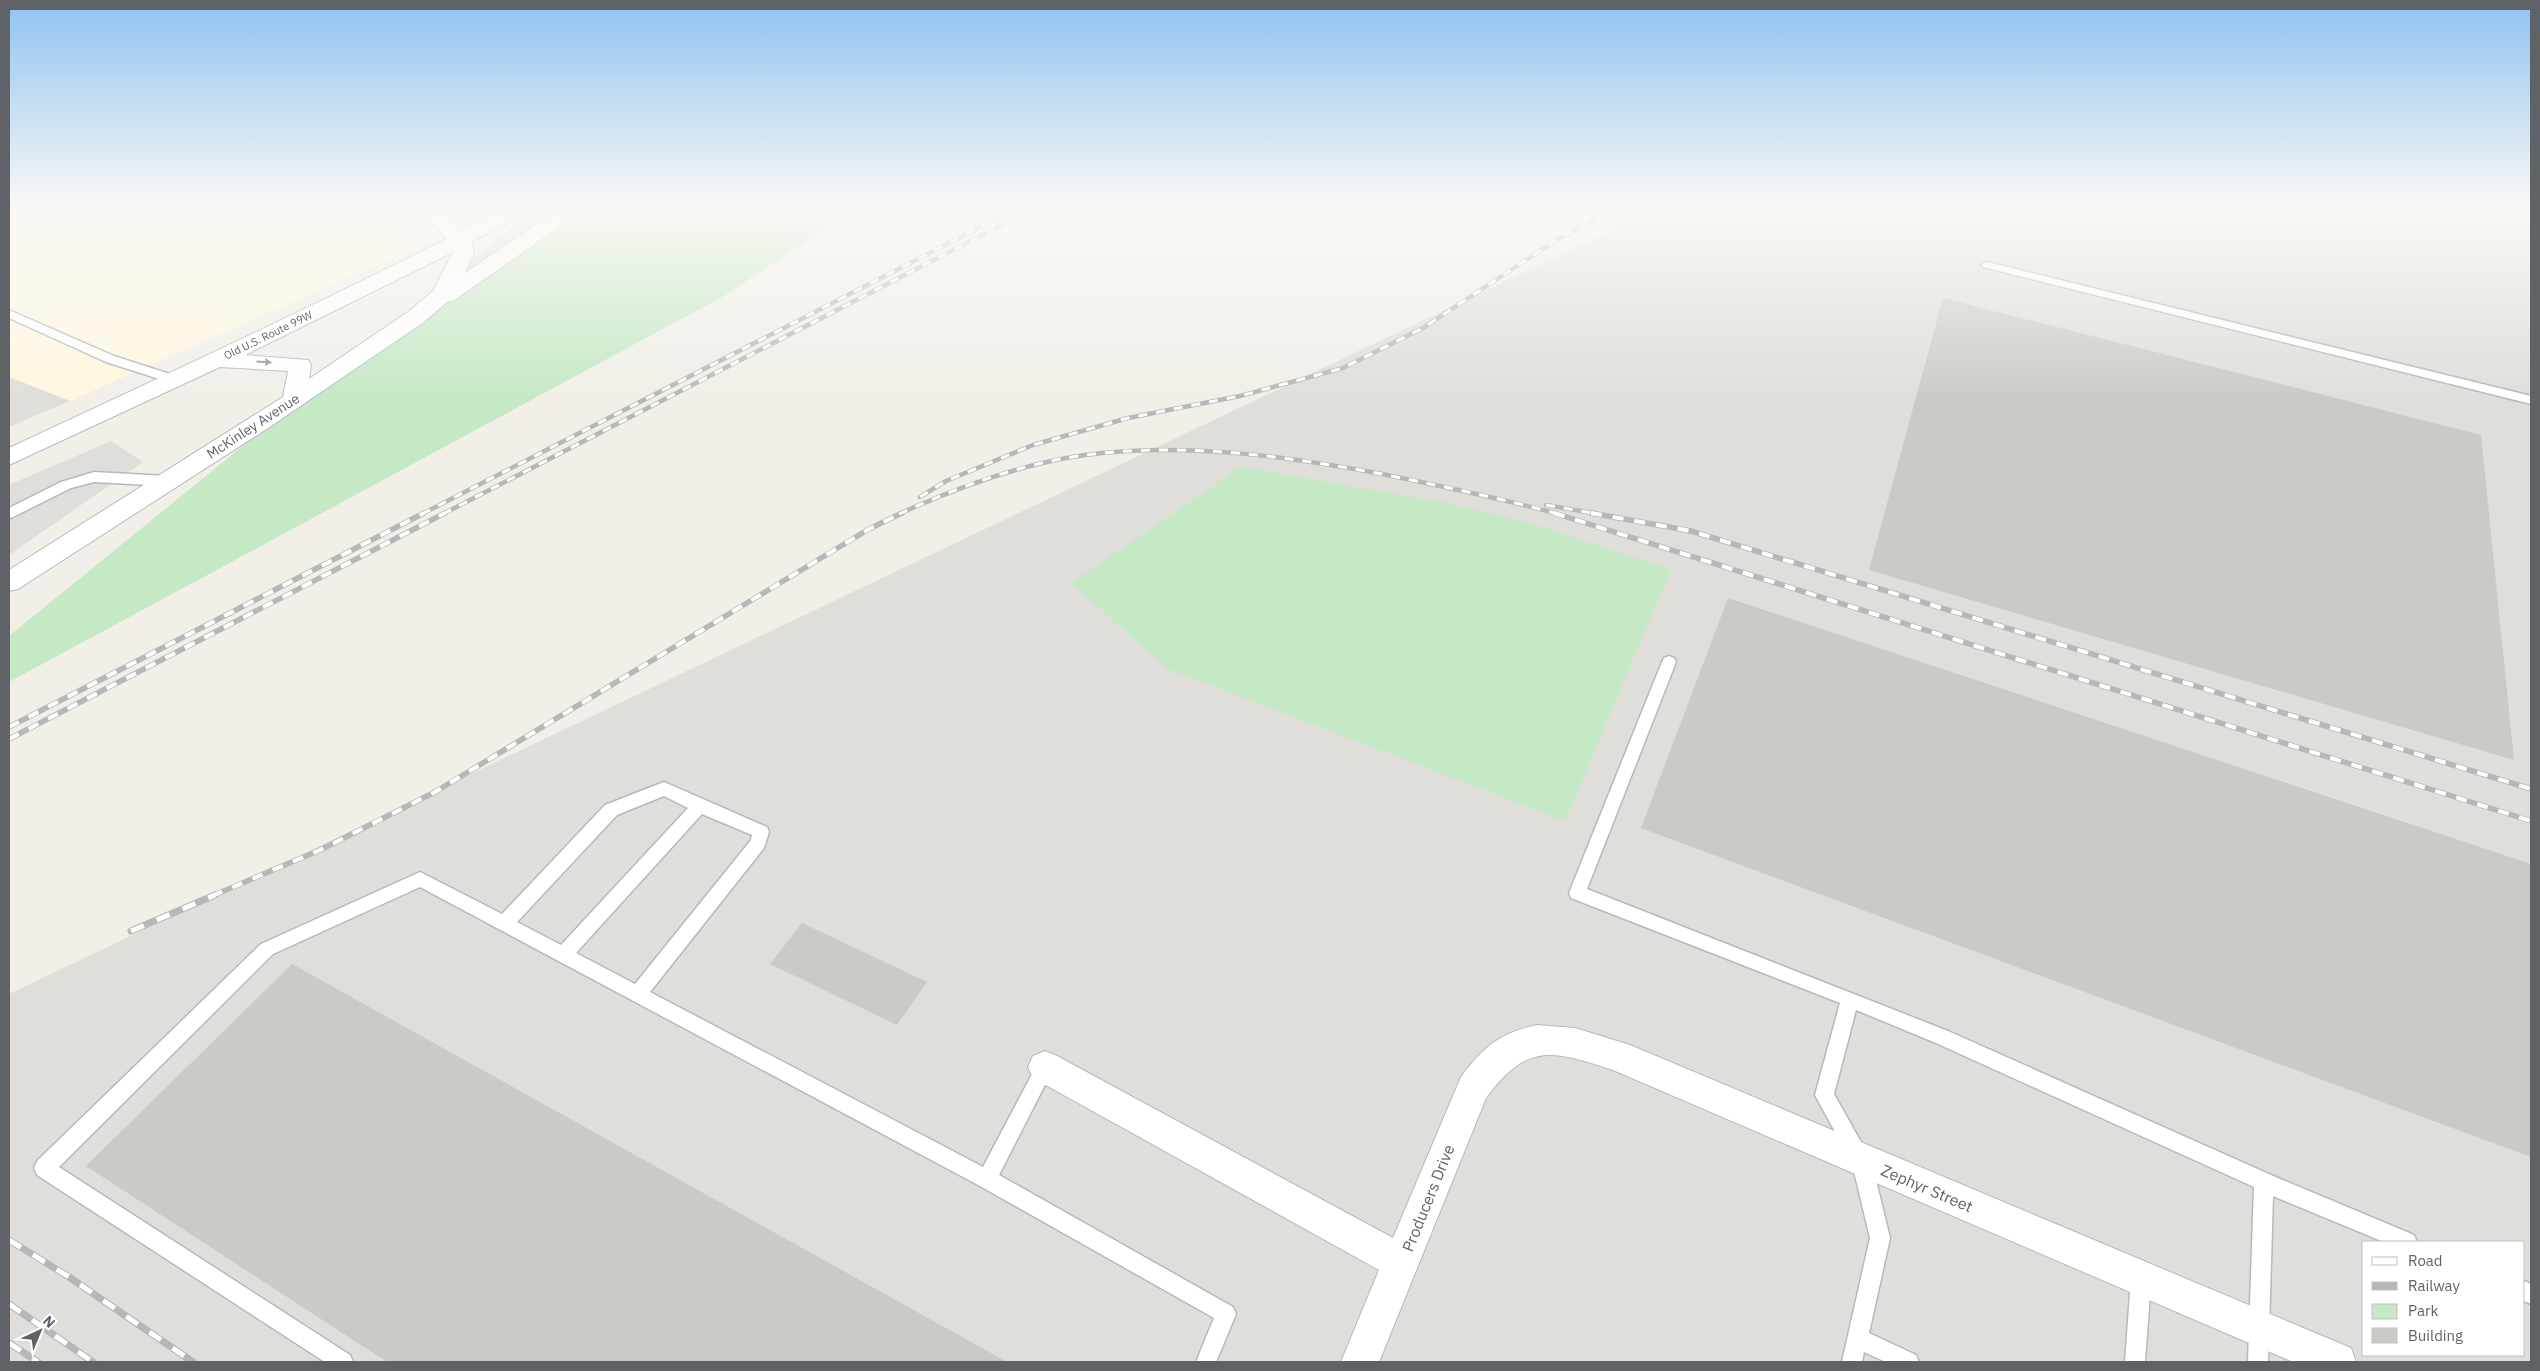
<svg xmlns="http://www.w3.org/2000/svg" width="2540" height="1371" viewBox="0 0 2540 1371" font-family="'IBM Plex Sans',sans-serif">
<rect width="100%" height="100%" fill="#f1efe8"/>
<polygon fill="#fef7e0" points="9,207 505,207 70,401 9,377"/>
<g fill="#e0deda" fill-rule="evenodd">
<path d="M1661,207h870v1155h-2522v-368zM2364,1242h160v113h-160z"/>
<polygon points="9,377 70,401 9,427"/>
<polygon points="111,441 143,462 9,555 9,485"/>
</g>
<g fill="#c5e8c5">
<polygon points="537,207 859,207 722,297 9,682 9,636"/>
<polygon points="1241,467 1447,503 1529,523 1671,570 1565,821 1168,669 1071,583"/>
</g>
<g fill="#cccac5">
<polygon points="1943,298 2481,435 2514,760 1869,570"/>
<polygon points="1728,598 2531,864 2531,1157 1641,828"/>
<polygon points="802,923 927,982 897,1025 770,964"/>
<polygon points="292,964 1007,1362 387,1362 86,1166"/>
</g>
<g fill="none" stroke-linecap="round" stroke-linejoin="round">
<g stroke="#b5b8bc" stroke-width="3">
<g id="lane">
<polygon points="1987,262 2531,396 2531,404 1983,267 1981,265"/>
<polygon points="9,310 114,356 179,377 181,380 175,384 106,362 9,318"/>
<polygon points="94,472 167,476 174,481 167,486 94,482 71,488 9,519 9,508 61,482"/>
<polygon points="1669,656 1674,658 1676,662 1587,889 1948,1031 2271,1175 2414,1235 2417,1242 2384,1242 2273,1196 2268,1362 2248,1362 2254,1187 1936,1043 1856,1010 1834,1094 1871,1160 1890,1238 1869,1333 1916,1355 1919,1362 1886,1362 1864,1352 1862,1362 1842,1362 1870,1238 1852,1163 1815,1095 1840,1003 1571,898 1569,893 1662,662 1664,658"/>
<path d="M664,782l103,45 2,5 -5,16 -114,144 333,175 56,-106 6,-3 6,3 3,6 -3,6 -52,102 234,132 3,7 -20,48h-20l18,-44 -234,-132 -560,-299 -147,67 -214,213 291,188 3,7h-28l-288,-187 -3,-7 3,-7 224,-217 159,-72 82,42 103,-109zM664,796l24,12 -127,137 -44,-23 100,-107zM702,814l50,21 -1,5 -116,144 -59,-31z"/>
<polygon points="2141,1269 2148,1272 2151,1279 2145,1362 2125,1362 2131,1279 2134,1272"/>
<polygon points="2524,1281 2531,1284 2531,1304 2524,1301"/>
</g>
</g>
<g stroke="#b5b8bc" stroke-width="2">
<g id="street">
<polygon points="414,207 436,207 470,240 467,244 460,246 453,244"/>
<path d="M1537,1025l38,3 55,17 721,303 5,14h-63l-680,-292c-61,-20 -86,-28 -127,28l-107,264h-38l38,-92 -346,-192 -5,-11 5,-11 12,-5 12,5 336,182 68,-161c23,-31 39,-44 76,-52z"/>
</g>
</g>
<g stroke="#b6babf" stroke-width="2">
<path id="secondary" d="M509,207h25l-3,4 -60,31 3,11 -9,20 97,-66h23l-3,4 -129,90 -6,1 -23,20 -156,106 -250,161 -9,2v-21l274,-173 5,-26 -68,-4 -211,98v-17c168,-78 335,-156 500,-241zM453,252l-20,39 -25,21 -99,67 2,-14 -3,-5 -63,-5z"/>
</g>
<use href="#lane" fill="#fff" fill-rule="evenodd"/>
<use href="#street" fill="#fff" fill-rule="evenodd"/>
<use href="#secondary" fill="#fff" fill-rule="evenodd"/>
<g stroke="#b6b7b8" stroke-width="4.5">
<g id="rail-far2">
<polyline points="920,497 946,481 1033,445 1128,418 1240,396 1343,368 1423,328 1561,237 1622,207"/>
<polyline points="1546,505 1598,514"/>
<polyline points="422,514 1019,207"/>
<polyline points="443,514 1036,207"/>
<path d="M899,514c59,-27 121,-50 186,-59 100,-13 199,1 297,19 59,12 118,24 176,40"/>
</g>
</g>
<g stroke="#b6b7b8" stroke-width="5.5">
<g id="rail-far1">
<polyline points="1554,513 2531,821"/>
<polyline points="1591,513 1691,531 2531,789"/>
<polyline points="9,727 424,513"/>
<polyline points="9,739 445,513"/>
<polyline points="212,896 320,850 435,792 869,529 902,513"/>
</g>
</g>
<g stroke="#b6b7b8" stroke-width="7">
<g id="rail">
<polyline points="131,931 215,895"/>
<polyline points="9,1240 69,1277 193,1362"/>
<polyline points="9,1304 93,1362"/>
<polyline points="9,1343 38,1362"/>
</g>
</g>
<use href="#rail-far2" stroke="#fff" stroke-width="3" stroke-dasharray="9" stroke-linecap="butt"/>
<use href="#rail-far1" stroke="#fff" stroke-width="4" stroke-dasharray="11" stroke-linecap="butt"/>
<use href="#rail" stroke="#fff" stroke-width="5" stroke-dasharray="14" stroke-linecap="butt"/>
</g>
<defs><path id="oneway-solid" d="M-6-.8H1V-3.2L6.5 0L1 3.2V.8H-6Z" transform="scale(1.25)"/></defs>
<use fill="#979a9d" href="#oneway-solid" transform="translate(264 362) rotate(3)"/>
<linearGradient id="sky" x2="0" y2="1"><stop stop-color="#8fc3f1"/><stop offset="0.52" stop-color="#f9f8f5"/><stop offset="1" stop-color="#f9f8f5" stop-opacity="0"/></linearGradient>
<rect width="2540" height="399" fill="url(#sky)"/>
<g text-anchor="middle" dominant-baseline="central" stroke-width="4" stroke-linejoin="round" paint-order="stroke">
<g font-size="11" fill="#5f6368" stroke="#fff">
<text transform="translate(268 335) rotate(-26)">Old U.S. Route 99W</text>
</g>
<g font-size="14" fill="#5f6368" stroke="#fff">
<text transform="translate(253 426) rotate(-33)">McKinley Avenue</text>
</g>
<g font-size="16" fill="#5f6368" stroke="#fff">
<text transform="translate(1927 1188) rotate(23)">Zephyr Street</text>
<text transform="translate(1428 1198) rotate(-68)">Producers Drive</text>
</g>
</g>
<rect width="2540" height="1371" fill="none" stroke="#5f6368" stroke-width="20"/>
<rect x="2362" y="1241" width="162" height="115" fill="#ffffff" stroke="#bfc1c3"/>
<rect x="2372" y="1257" width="25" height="8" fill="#ffffff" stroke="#bfc1c3"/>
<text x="2408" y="1266" font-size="15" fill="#5f6368">Road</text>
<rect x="2372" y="1282" width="25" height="8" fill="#b6b7b8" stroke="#bfc1c3"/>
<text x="2408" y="1291" font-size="15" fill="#5f6368">Railway</text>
<rect x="2372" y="1304" width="25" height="15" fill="#c5e8c5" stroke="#bfc1c3"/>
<text x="2408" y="1316" font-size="15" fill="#5f6368">Park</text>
<rect x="2372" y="1328" width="25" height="15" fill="#cccac5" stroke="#bfc1c3"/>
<text x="2408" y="1341" font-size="15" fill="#5f6368">Building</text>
<g transform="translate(40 1331) rotate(44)" stroke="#ffffff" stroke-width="4" paint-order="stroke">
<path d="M0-4L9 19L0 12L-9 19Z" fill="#5f6368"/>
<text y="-8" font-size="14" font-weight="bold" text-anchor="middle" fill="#5f6368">N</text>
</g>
</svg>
